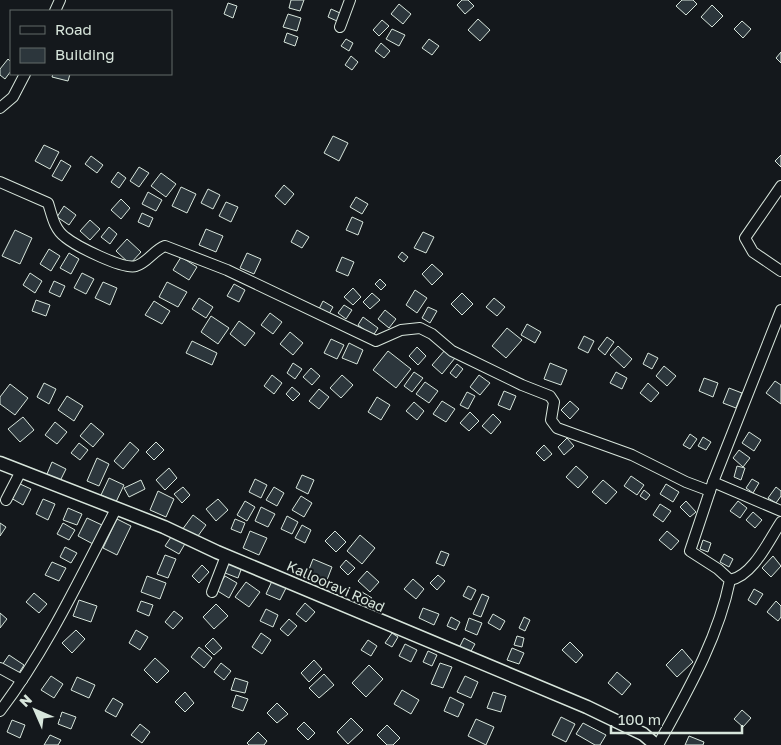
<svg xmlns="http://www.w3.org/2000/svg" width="781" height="745" viewBox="0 0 781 745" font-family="'Golos Text',sans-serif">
<rect width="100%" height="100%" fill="#14181c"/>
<g fill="#2c363c" stroke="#d8e6dc">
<polygon points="291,0 304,0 300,11 289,8"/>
<polygon points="462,0 468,0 474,6 465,14 457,5"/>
<polygon points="682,0 693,0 697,4 686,15 676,6"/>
<polygon points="228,3 237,6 233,18 224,14"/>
<polygon points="399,4 411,14 403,24 391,14"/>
<polygon points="712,5 723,16 712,27 701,17"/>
<polygon points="331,9 340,13 337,21 328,17"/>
<polygon points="288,14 301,18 297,31 283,27"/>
<polygon points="478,19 490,30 480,41 468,30"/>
<polygon points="382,20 389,26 379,36 373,30"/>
<polygon points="742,21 751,29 743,38 734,29"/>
<polygon points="392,29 405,35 399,46 386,39"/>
<polygon points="287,33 298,37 295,46 284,42"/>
<polygon points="346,39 353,43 349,51 341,46"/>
<polygon points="429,39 439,46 432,55 422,48"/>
<polygon points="381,43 390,51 384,58 375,51"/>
<polygon points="781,52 781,63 776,58"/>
<polygon points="351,56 358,62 352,70 345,65"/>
<polygon points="8,59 11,62 11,71 5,79 0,75 0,69"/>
<polygon points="53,74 70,74 68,81 52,77"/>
<polygon points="333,136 348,143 339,161 324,153"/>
<polygon points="44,145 59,152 50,169 35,161"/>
<polygon points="781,155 781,167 775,161"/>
<polygon points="91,156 103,165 97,173 85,164"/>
<polygon points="61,160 71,166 62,181 52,176"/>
<polygon points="139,167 149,173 139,187 130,181"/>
<polygon points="118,172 126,178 119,188 111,182"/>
<polygon points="161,173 176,184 166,197 151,186"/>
<polygon points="284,185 294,194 285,205 275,196"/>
<polygon points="181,187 196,194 187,213 172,206"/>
<polygon points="208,189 220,195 213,209 201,203"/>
<polygon points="148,192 162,200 156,211 142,204"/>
<polygon points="356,197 368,204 362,214 350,207"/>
<polygon points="121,199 130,208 121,219 111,210"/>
<polygon points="226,202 238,207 231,222 219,216"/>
<polygon points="64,206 76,215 69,225 57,217"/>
<polygon points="142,213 153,218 149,227 138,222"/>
<polygon points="352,217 363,222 358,235 346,230"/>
<polygon points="90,220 100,229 90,240 80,231"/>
<polygon points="109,227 117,234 110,244 101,237"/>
<polygon points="206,229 223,236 216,252 199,245"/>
<polygon points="15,230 32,238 20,264 2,256"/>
<polygon points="297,230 309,237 302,248 291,242"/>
<polygon points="423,232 434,237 426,253 414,248"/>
<polygon points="127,239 141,252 130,264 116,251"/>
<polygon points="49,249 60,256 51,271 40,264"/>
<polygon points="402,252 408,257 404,262 398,257"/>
<polygon points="69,253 79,259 71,274 60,268"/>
<polygon points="247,253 261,259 254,274 240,268"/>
<polygon points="181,257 197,267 189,280 173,270"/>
<polygon points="342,257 354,262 348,276 336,271"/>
<polygon points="432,264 443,274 432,285 422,274"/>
<polygon points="30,273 42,281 35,293 23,285"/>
<polygon points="82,273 94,279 86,294 74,288"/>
<polygon points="380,279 386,285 381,290 375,284"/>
<polygon points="54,281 65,286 60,297 49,292"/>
<polygon points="103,282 117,288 110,305 95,298"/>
<polygon points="167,282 187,292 178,307 159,297"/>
<polygon points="234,284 245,290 239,302 227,296"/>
<polygon points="353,288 361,297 353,305 344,297"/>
<polygon points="415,290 427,298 417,313 406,305"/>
<polygon points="372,293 380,300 370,309 363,302"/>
<polygon points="462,293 473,304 462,315 451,304"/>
<polygon points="199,298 213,307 206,318 192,309"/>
<polygon points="494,298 505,307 497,316 486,307"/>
<polygon points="36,300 50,305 46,316 32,311"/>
<polygon points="154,301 170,311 162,324 145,315"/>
<polygon points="323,301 333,307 329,314 319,309"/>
<polygon points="344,305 352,310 346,319 338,313"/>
<polygon points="428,307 437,311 430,323 422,318"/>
<polygon points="385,310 396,319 389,328 378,319"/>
<polygon points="270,313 282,322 273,334 261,325"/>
<polygon points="211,316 229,328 218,344 201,332"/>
<polygon points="363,317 378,328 373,336 358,325"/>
<polygon points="239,321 255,333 245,346 230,334"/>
<polygon points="527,324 541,332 535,343 521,335"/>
<polygon points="507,328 522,340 506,358 492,346"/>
<polygon points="290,332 303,343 293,355 280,344"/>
<polygon points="584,336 594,341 588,353 578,348"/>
<polygon points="607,337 614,342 605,355 598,349"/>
<polygon points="331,339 344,345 337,359 324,353"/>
<polygon points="192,341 217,353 212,365 186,353"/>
<polygon points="349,343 363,350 357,364 342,358"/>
<polygon points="618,346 632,359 624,368 610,355"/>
<polygon points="417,347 426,356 418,365 409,356"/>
<polygon points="445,350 455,358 442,374 432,365"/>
<polygon points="388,351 411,369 396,388 373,370"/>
<polygon points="648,353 658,358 652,369 643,364"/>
<polygon points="293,363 302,369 295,379 287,373"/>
<polygon points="550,363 567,370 561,385 544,379"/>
<polygon points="457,364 463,369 456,378 450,373"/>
<polygon points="664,366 676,376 667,386 656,376"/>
<polygon points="311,368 320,376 312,385 303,377"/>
<polygon points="414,372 423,378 412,392 404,386"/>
<polygon points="616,372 627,378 622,389 610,383"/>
<polygon points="272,375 282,383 274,394 264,386"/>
<polygon points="342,375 353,385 341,398 330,388"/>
<polygon points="479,375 490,383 480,395 470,387"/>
<polygon points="704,378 718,383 713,397 699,391"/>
<polygon points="775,381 781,385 781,404 766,393"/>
<polygon points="425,382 438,391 429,403 416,394"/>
<polygon points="44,383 56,389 49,404 37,397"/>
<polygon points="648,383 659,393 651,402 640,393"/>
<polygon points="10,384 28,398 15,415 0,404 0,397"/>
<polygon points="292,387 300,394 293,401 286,394"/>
<polygon points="729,388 742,393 736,408 723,403"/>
<polygon points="319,389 329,397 319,409 309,401"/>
<polygon points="504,391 516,396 510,410 498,405"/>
<polygon points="467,392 475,396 468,409 460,405"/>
<polygon points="67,396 83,406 74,421 58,410"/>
<polygon points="377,397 390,405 381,420 368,412"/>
<polygon points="442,401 455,409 446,422 433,414"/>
<polygon points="570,401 579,409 570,419 561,410"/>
<polygon points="414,402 424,411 417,420 406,411"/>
<polygon points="470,412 479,421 469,431 460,423"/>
<polygon points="493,414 501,422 491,434 482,426"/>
<polygon points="23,417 34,430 20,442 8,429"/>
<polygon points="55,422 67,432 57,444 45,435"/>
<polygon points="91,423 104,434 93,447 80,436"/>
<polygon points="749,432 761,440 754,451 742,443"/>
<polygon points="690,434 697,439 690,449 683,445"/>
<polygon points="703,437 711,442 706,450 698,446"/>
<polygon points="567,438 574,446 564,455 558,447"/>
<polygon points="130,442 139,450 123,469 114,461"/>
<polygon points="156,442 164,450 154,460 146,452"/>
<polygon points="79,443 88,450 80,460 71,453"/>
<polygon points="544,445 552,454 544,461 536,453"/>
<polygon points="739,450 750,458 743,467 733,458"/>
<polygon points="97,458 109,464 99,486 87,481"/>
<polygon points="52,462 66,469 60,481 47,474"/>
<polygon points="576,466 588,477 578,488 566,477"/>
<polygon points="737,466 745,468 741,480 734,477"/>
<polygon points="169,468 177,478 165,490 156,480"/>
<polygon points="302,475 314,480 308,494 296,488"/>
<polygon points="631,476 644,485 637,495 624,486"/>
<polygon points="109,478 124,485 116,502 101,495"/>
<polygon points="255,479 267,485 261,498 249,492"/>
<polygon points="752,479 759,483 753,493 746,488"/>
<polygon points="141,480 145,489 129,497 124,488"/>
<polygon points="603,480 617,492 606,504 592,492"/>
<polygon points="18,483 31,489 23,505 11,498"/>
<polygon points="666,484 679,492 673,502 660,494"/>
<polygon points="183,487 190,495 182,503 174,494"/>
<polygon points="274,487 284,493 277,506 266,500"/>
<polygon points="776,487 781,491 781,496 776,503 768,498"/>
<polygon points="644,490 650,495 646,500 640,496"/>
<polygon points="158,491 174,499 166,517 150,510"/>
<polygon points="301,496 312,503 304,517 292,510"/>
<polygon points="43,499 55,504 48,520 36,514"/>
<polygon points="218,499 228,510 216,521 206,509"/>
<polygon points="245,501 255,507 247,521 237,515"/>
<polygon points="686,501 696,512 690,517 680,507"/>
<polygon points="738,501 747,508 740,518 730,511"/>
<polygon points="660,504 671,511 663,522 653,515"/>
<polygon points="261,507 275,514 268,527 255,521"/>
<polygon points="68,508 82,514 77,525 63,520"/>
<polygon points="753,512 762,520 755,528 746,520"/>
<polygon points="193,515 206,525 195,540 182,530"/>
<polygon points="287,516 298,522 292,534 281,529"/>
<polygon points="87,518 102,525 93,544 78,536"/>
<polygon points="117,519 131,526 117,555 103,548"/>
<polygon points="235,519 245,523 241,533 231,529"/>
<polygon points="0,523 6,527 0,536"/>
<polygon points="63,523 75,530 69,540 57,534"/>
<polygon points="302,525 311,530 305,543 295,538"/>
<polygon points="250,531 267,538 259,555 243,548"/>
<polygon points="335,531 346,542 336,552 325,541"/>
<polygon points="667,531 679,541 671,550 659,540"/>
<polygon points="173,534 186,542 179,554 165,546"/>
<polygon points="360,535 375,548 362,564 347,551"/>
<polygon points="703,540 711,543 708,552 700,549"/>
<polygon points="65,547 77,553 71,563 60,557"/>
<polygon points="441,551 449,554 444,566 436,563"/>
<polygon points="724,554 733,559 729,567 720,562"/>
<polygon points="165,555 176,559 168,578 157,574"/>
<polygon points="773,556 781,566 771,577 762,568"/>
<polygon points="313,559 332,567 325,585 306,577"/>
<polygon points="346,560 355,568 348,575 340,567"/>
<polygon points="52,562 66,568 59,581 45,575"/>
<polygon points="229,562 242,567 238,578 225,573"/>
<polygon points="202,565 209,572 199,583 192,576"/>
<polygon points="367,571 379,582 370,592 358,581"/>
<polygon points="438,575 445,581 437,590 430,583"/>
<polygon points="147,576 166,583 160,599 141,592"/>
<polygon points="225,576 237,583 229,598 216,590"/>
<polygon points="413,579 424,589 416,599 404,589"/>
<polygon points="272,581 286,588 280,600 266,594"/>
<polygon points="246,582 260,592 249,607 235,597"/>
<polygon points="331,582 338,586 333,594 326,590"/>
<polygon points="468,586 476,590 471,600 463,596"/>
<polygon points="754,589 763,594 756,605 748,600"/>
<polygon points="362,592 372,598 365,608 356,602"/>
<polygon points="34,593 47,604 39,613 26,602"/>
<polygon points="482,594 489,597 481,617 473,614"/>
<polygon points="79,600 97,606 91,622 73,616"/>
<polygon points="141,601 153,605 149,616 137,611"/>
<polygon points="776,601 781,606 781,617 778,621 767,612"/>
<polygon points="305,603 315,612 306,622 296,614"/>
<polygon points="216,604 228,616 214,629 203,617"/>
<polygon points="423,608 439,614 434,625 419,618"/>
<polygon points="266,609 278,615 273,627 260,621"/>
<polygon points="174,611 183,618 173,629 165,622"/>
<polygon points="0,613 7,619 0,628"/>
<polygon points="493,614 505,621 500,630 488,623"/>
<polygon points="451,617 460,622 456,630 447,626"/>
<polygon points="524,617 530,620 525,631 519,628"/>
<polygon points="469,618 482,623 477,635 465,630"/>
<polygon points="289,619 297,626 288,636 280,629"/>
<polygon points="76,630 85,639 72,653 62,643"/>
<polygon points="136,630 148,637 140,650 129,643"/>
<polygon points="261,633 271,640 262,654 252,647"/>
<polygon points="392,633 398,637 392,647 385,643"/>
<polygon points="517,636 524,638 522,647 514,645"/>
<polygon points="213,638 222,648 214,655 205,646"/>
<polygon points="464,638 475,644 470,653 459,648"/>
<polygon points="368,640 377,646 371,656 361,650"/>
<polygon points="570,642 583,655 576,663 562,650"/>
<polygon points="405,644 417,650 411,662 399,656"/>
<polygon points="199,647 212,658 204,668 191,657"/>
<polygon points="512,648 524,653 519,664 507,660"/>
<polygon points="682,649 693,662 677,677 666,665"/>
<polygon points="428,651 437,655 432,666 423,662"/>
<polygon points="9,655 24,665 17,676 2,665"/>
<polygon points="155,658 169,671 157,683 144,670"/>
<polygon points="314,660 322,669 309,682 301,673"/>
<polygon points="221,663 231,671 224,680 214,672"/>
<polygon points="440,663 452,667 443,688 431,684"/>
<polygon points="369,665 383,679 366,697 352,683"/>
<polygon points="617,672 631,684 622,695 608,683"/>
<polygon points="324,674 334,685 319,698 309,688"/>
<polygon points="51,676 63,684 54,698 41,690"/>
<polygon points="465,676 478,682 471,698 457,692"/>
<polygon points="77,677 95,685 89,698 71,690"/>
<polygon points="235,678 248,682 245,693 231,690"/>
<polygon points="402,690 419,700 411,714 394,704"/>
<polygon points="185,692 194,703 185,712 175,702"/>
<polygon points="493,692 506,696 501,712 487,708"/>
<polygon points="236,695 248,699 243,711 232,707"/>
<polygon points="450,697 464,704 458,717 444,711"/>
<polygon points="113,698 123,704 116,717 105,711"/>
<polygon points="277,703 288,714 277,723 267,713"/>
<polygon points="742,710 751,718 743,727 734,719"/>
<polygon points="62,712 76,717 71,729 58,724"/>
<polygon points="561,717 575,724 566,742 552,735"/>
<polygon points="351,718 363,730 348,744 337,732"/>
<polygon points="476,719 494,727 486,745 468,736"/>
<polygon points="12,720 25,725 20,738 7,732"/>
<polygon points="304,722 315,733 308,740 297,729"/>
<polygon points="583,723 606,735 600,745 595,745 576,734"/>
<polygon points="140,724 150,732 142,743 131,735"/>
<polygon points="387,725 400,738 393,745 387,745 377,735"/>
<polygon points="258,732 267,741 264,745 249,745 247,743"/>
<polygon points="50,735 61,740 58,745 44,745"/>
<polygon points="689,736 704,742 703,745 685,745"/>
</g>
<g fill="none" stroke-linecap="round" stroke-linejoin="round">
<g stroke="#d8e6dc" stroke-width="12">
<g id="minor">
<polyline points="55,11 60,0"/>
<polyline points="340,27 350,0"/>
<polyline points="0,108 13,97 25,74"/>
<path d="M0,182l48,21c4,12 6,26 17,34 11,9 58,33 71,29 11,-3 18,-16 29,-20l62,24 149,71 25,-11 19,-2 12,6 20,17 70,34 28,11 4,6 -3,18 6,8 75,27 54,27 24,9"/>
<polyline points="781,186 745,238 753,252 781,271"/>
<polyline points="713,482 781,511"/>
<polyline points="6,500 21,471"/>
<path d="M730,580c23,-4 39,-40 51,-58"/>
<polyline points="212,592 226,556"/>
<polyline points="0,668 22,680"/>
<path d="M0,711c47,-62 80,-133 116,-202"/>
<path d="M658,745c29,-53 60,-106 72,-165l-12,-11 -28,-18 23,-69 68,-172"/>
</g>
</g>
<g stroke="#d8e6dc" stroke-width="15">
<polyline id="major" points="0,463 164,527 217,552 587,707 643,734 656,745"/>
</g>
<use href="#minor" stroke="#14181c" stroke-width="10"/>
<use href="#major" stroke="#14181c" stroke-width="12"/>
</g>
<g text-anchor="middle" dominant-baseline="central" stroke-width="4" stroke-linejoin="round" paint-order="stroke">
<g font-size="14" fill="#d8e6dc" stroke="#14181c">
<text transform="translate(336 586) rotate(24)">Kallooravi Road</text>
</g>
</g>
<rect x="10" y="10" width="162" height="65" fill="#14181c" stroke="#626a69"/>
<rect x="20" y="26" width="25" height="8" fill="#14181c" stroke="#626a69"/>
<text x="55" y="35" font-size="15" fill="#d8e6dc">Road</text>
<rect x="20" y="48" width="25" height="15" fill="#2c363c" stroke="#626a69"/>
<text x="55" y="60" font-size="15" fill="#d8e6dc">Building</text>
<g transform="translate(35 710) rotate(315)" stroke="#14181c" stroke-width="4" paint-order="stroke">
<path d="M0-4L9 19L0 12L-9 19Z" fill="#d8e6dc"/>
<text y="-8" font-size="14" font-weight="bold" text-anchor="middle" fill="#d8e6dc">N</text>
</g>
<path d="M611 725v8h131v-8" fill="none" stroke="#d8e6dc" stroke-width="2.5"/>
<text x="618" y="725" font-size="15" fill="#d8e6dc" stroke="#14181c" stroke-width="4" paint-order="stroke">100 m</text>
</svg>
